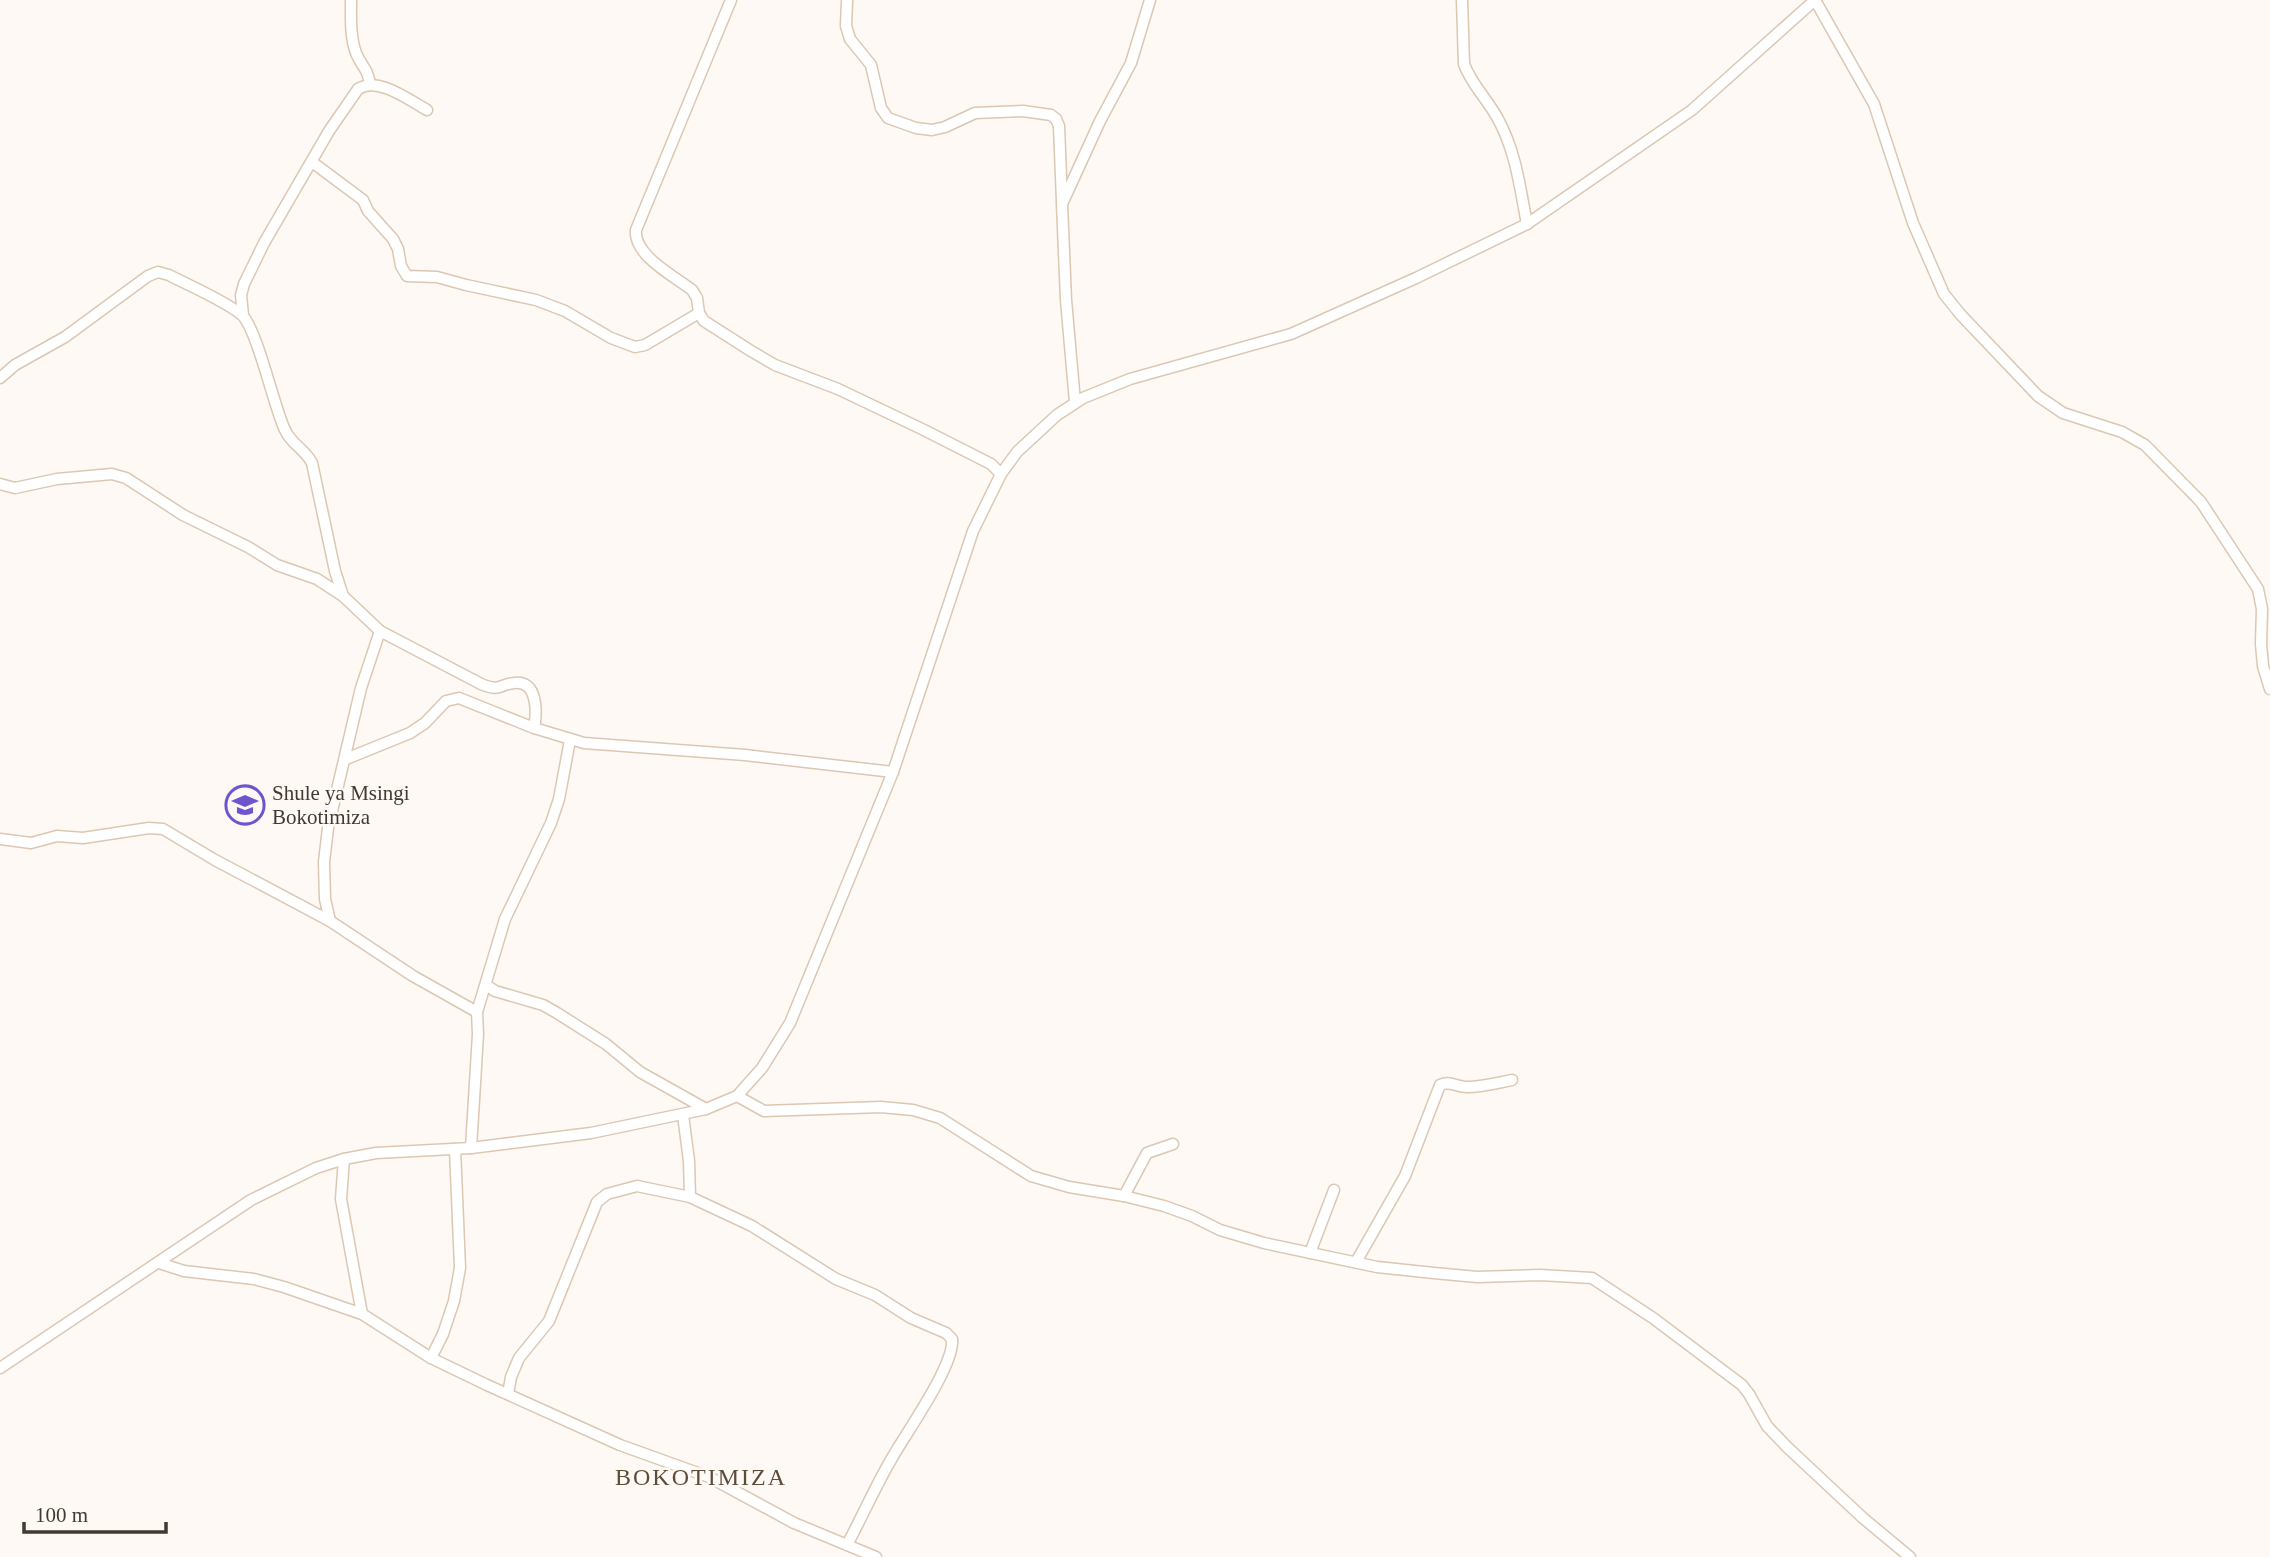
<svg xmlns="http://www.w3.org/2000/svg" width="2270" height="1557" viewBox="0 0 2270 1557" font-family="'Times New Roman',serif">
<rect width="100%" height="100%" fill="#fef9f5"/>
<g fill="none" stroke-linecap="round" stroke-linejoin="round">
<g stroke="#dcc7b2" stroke-width="13">
<g id="minor">
<path d="M351,0c0,17 -1,37 5,53 5,13 12,15 14,32"/>
<path d="M731,0l-95,230c-3,25 38,46 56,60l5,8 2,15 5,8 47,30 24,14 63,24 86,41 67,34 10,10"/>
<polyline points="847,0 846,26 850,39 871,65 881,108 888,118 916,128 932,130 945,127 975,113 1023,111 1051,115 1056,119 1059,126 1062,202"/>
<path d="M1462,0l2,64c7,20 24,36 34,55 18,33 22,69 29,105"/>
<polyline points="1815,0 1874,104 1913,223 1944,294 1961,315 2038,396 2063,413 2122,432 2145,445 2201,502 2258,589 2262,609 2261,644 2263,666 2270,689"/>
<polyline points="312,162 363,200 368,211 393,239 398,249 401,266 407,276 437,277 466,285 536,300 565,311 611,338 635,347 645,345 699,313"/>
<path d="M243,315l-2,-20 3,-11 20,-41 65,-112 29,-42c20,-13 51,11 69,21"/>
<path d="M0,378l15,-13 50,-28 83,-61 10,-4 11,3c23,12 52,24 72,39 16,13 33,94 44,116 6,14 20,19 27,33l23,108 8,25"/>
<polyline points="1075,402 1066,300 1062,204 1100,121 1131,63 1150,0"/>
<path d="M0,484l15,4 42,-9 55,-5 14,4 57,37 65,32 29,18 40,14 26,17 37,35 101,53c20,8 16,1 33,-1 24,-4 23,30 20,45"/>
<polyline points="346,759 410,733 425,723 446,701 459,698 534,728 584,743 745,755 893,772"/>
<polyline points="0,839 31,843 57,836 83,838 149,828 163,829 215,860 330,921 413,976 477,1012"/>
<polyline points="330,921 325,899 324,862 328,828 361,688 380,631"/>
<polyline points="486,985 495,991 543,1005 557,1013 606,1044 640,1072 706,1109"/>
<polyline points="737,1096 764,1111 881,1107 913,1110 940,1118 1031,1176 1069,1187 1124,1196 1164,1206 1192,1216 1220,1230 1264,1243 1377,1267 1434,1273 1477,1277 1540,1275 1592,1278 1653,1318 1742,1385 1749,1394 1767,1426 1787,1447 1863,1518 1910,1557"/>
<polyline points="683,1115 689,1161 690,1197"/>
<polyline points="471,1148 478,1034 477,1012 505,919 551,823 559,799 570,740"/>
<polyline points="344,1159 341,1199 362,1314"/>
<polyline points="1124,1196 1147,1153 1173,1144"/>
<polyline points="1310,1253 1334,1190"/>
<path d="M1356,1262l49,-86 35,-91c8,-5 17,2 27,2 15,0 30,-4 45,-7"/>
<polyline points="159,1263 184,1271 254,1279 284,1287 362,1314 431,1358 487,1385 620,1445 709,1477 794,1523 876,1557"/>
<polyline points="431,1358 443,1334 454,1301 460,1268 455,1149"/>
<polyline points="0,1368 251,1200 316,1168 344,1159 376,1153 471,1148 591,1133 706,1109 737,1096 762,1068 790,1023 893,772 973,531 1001,474 1017,452 1057,415 1083,398 1130,379 1291,334 1416,278 1527,224 1692,110 1815,0"/>
<path d="M508,1394l3,-17 8,-19 30,-37 48,-119 10,-8 30,-8 53,11 62,29 84,53 39,16 36,23 35,15 6,6c3,26 -46,94 -60,119 -17,29 -30,59 -45,87"/>
</g>
</g>
<use href="#minor" stroke="#fff" stroke-width="10"/>
</g>
<defs>
<g id="school-ring" transform="scale(2.0125)"><circle r="9.5" fill="#fef9f5" stroke="#6e55cf" stroke-width="1.5"/><path d="M0-5L7-2L0 1L-7-2ZM-4 1L0 2.5L4 1V4Q0 6-4 4Z" fill="#6e55cf"/></g>
</defs>
<g fill-rule="evenodd">
<use href="#school-ring" x="245" y="805"/>
</g>
<g text-anchor="middle" dominant-baseline="central" stroke-width="5" stroke-linejoin="round" paint-order="stroke">
<g font-size="21" fill="#423a32" stroke="#fef9f5" text-anchor="start">
<text x="272" y="793">Shule ya Msingi<tspan x="272" dy="24">Bokotimiza</tspan></text>
</g>
<g font-size="24" letter-spacing="2" fill="#5e4c3a" stroke="#fef9f5">
<text x="701" y="1477">BOKOTIMIZA</text>
</g>
</g>
<path d="M24 1522v10h142v-10" fill="none" stroke="#423a32" stroke-width="3.5"/>
<text x="35" y="1522" font-size="21" fill="#423a32" stroke="#fef9f5" stroke-width="5" paint-order="stroke">100 m</text>
</svg>
